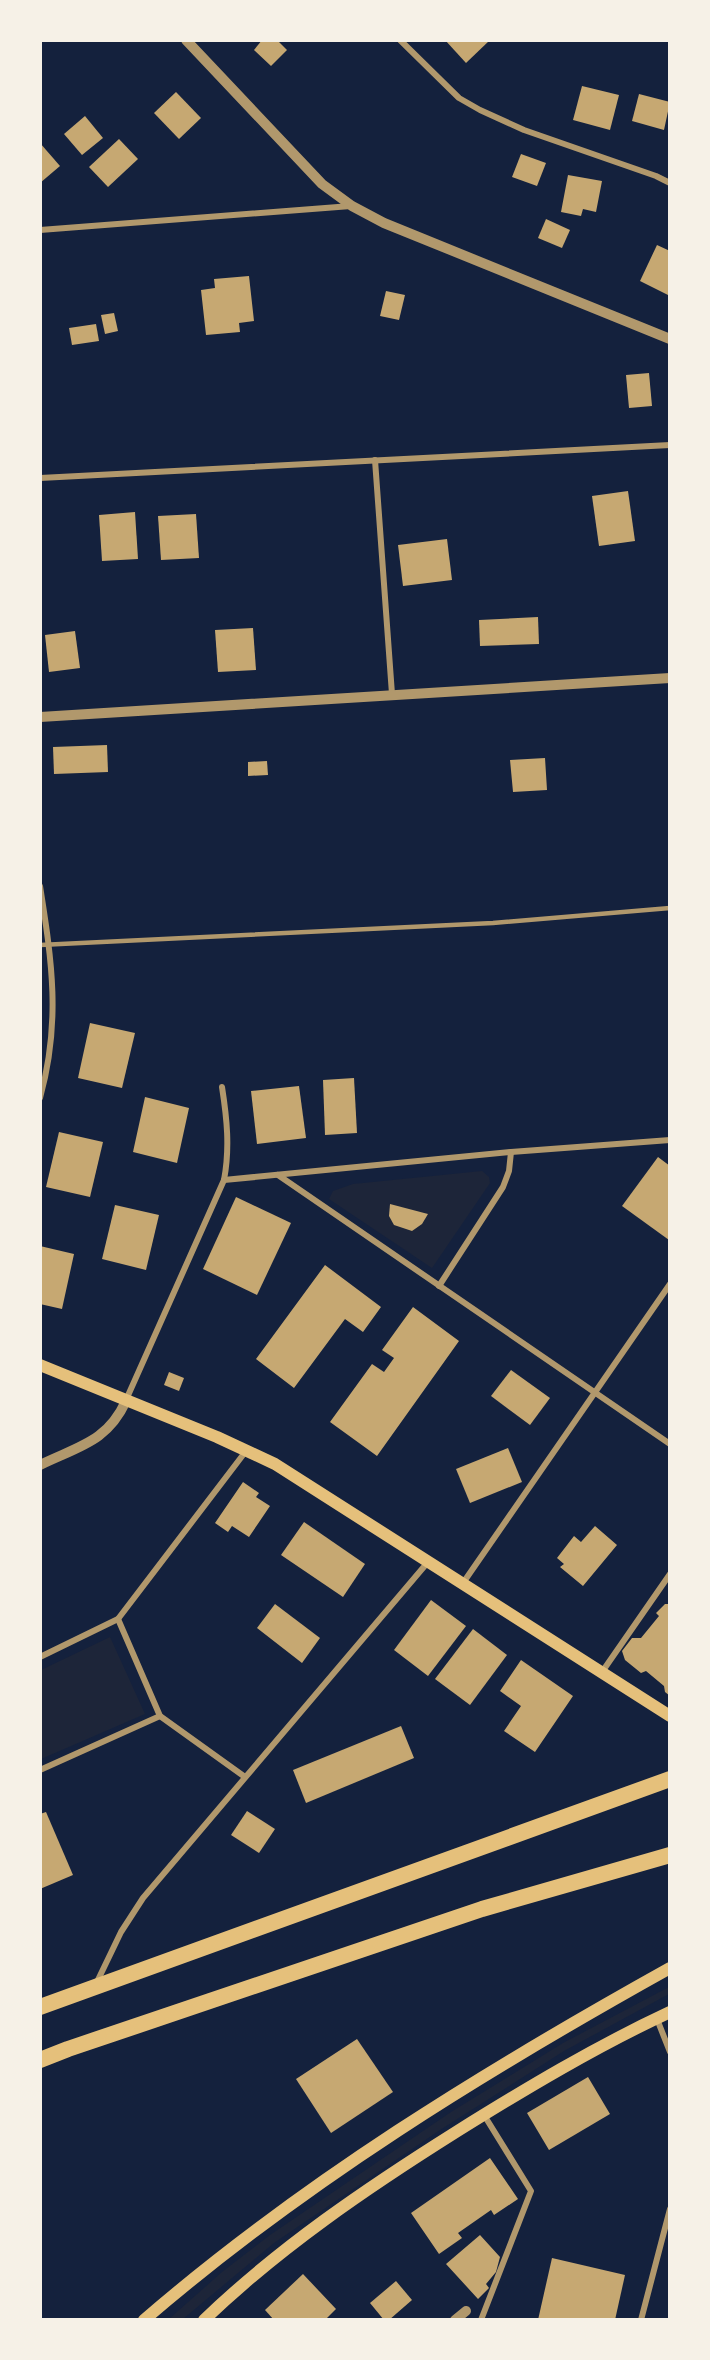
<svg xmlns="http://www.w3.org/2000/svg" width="710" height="2360" viewBox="0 0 710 2360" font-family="'Exo 2',sans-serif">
<rect width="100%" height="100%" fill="#14213d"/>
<g fill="#1d2539">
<polygon points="482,1171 489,1177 490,1183 432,1268 329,1199 333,1191 353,1184"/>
<polygon points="110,1637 145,1714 41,1759 41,1670"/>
<polygon points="669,1987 669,1994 564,2051 440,2130 274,2243 183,2319 169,2319 222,2272 270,2235 451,2112 563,2043"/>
</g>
<g fill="#c6a872">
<polygon points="262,40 277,40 287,50 271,66 254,50"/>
<polygon points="445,40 490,40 466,63"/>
<polygon points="582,86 619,95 610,130 573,120"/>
<polygon points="176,92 201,118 179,139 154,113"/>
<polygon points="639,94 670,102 664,130 632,121"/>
<polygon points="85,116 103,138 82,155 64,134"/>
<polygon points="119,139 138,159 108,187 89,167"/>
<polygon points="40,143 60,166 40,183"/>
<polygon points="521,154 546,163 537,186 512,177"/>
<polygon points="568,175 602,181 596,212 583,209 581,216 561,212"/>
<polygon points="546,219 570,230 562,248 538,238"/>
<polygon points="657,245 670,251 670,296 640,281"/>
<polygon points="249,276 254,321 239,323 240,332 206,335 201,290 215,288 214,279"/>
<polygon points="386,291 405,295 399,320 380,316"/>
<polygon points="114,313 118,331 105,334 101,315"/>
<polygon points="96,324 99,341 72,345 69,328"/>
<polygon points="649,373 652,406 629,408 626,375"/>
<polygon points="628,491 635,541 599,546 592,496"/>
<polygon points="135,512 138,559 102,561 99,515"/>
<polygon points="196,514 199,558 161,560 158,516"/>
<polygon points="447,539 452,580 403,586 398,545"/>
<polygon points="538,617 539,644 480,646 479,620"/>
<polygon points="253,628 256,670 218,672 215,630"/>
<polygon points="75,631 80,668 49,672 45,635"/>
<polygon points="107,745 108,772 54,774 53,747"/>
<polygon points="545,758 547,790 513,792 510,760"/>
<polygon points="267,761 268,775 248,776 248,762"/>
<polygon points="90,1023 135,1033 122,1088 78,1078"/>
<polygon points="354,1078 357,1133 325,1135 323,1080"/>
<polygon points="299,1086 306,1138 257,1144 251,1091"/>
<polygon points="145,1097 189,1108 177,1163 133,1152"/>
<polygon points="59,1132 103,1142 90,1197 46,1187"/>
<polygon points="658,1157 670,1166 669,1240 622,1206"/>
<polygon points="236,1197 291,1223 257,1295 203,1269"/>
<polygon points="390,1204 428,1214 422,1224 412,1231 394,1225 389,1216"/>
<polygon points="115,1205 159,1215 146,1270 102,1259"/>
<polygon points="40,1246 74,1254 62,1309 40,1304"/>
<polygon points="325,1265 381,1307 363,1332 345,1319 294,1388 256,1359"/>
<polygon points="413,1307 459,1341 377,1456 330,1422 372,1364 384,1372 394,1358 382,1350"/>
<polygon points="511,1370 550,1398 530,1425 491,1396"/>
<polygon points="169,1372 184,1378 179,1391 164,1385"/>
<polygon points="508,1448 522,1482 470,1503 456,1469"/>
<polygon points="243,1482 259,1493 256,1497 270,1506 249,1537 232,1526 228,1532 215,1523"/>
<polygon points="304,1522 365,1564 343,1597 281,1555"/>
<polygon points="595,1526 617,1545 583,1586 560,1567 564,1564 557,1558 574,1536 581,1542"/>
<polygon points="431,1600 466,1626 428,1676 394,1650"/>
<polygon points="275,1604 320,1638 302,1663 257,1628"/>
<polygon points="665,1604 670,1604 670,1696 665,1692 664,1686 646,1671 641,1673 625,1660 622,1651 632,1638 641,1638 659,1616 656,1613"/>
<polygon points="473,1629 507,1655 470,1705 435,1679"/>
<polygon points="521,1660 573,1696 535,1752 504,1731 521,1706 500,1691"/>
<polygon points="401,1726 414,1758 306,1803 293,1770"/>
<polygon points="247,1811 275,1829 259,1853 231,1835"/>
<polygon points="46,1812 73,1875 40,1889 40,1814"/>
<polygon points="357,2039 393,2092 331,2133 296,2079"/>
<polygon points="588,2077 610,2114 549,2150 527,2113"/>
<polygon points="490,2158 518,2199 494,2215 491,2210 458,2233 462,2238 439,2254 411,2213"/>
<polygon points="480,2235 500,2257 496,2272 486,2284 489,2288 478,2299 446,2264"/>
<polygon points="552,2258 625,2275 615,2320 538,2320"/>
<polygon points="303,2274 336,2309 325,2320 274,2320 265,2310"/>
<polygon points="396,2281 412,2300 389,2320 384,2320 370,2303"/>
</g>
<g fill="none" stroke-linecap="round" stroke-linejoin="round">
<polyline stroke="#b1986c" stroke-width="4.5" points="40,945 493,923 670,908"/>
<g stroke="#b1986c" stroke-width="6">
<polyline points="400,40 459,98 480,110 524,130 656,176 670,183"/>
<polyline points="40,230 351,206"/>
<polyline points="375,460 392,694"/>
<polyline points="40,478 670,445"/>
<path d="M40,886c12,76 21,136 0,212"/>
<polyline points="278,1175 670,1444"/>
<polyline points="224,1180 511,1152 670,1140"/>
<polyline points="439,1286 503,1187 509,1171 511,1152"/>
<path d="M126,1400l98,-220c6,-32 3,-61 -2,-93"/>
<polyline points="463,1583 670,1284"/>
<polyline points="118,1619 160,1716 245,1777"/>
<polyline points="40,1657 118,1619 246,1451"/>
<polyline points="602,1672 670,1574"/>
<polyline points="40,1770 160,1716"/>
<polyline points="96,1984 121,1932 143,1898 428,1562"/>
<polyline points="657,2019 670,2052"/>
<polyline points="481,2320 531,2191 484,2115"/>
<polyline points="641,2320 670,2209"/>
</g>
<g stroke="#b1986c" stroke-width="10">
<polyline points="186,40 322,184 352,206 384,223 670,339"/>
<polyline points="40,717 670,678"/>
<path d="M40,1465c39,-19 67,-23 86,-64"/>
<polyline points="455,2320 466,2311"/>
</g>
<g stroke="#e5c07b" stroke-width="12">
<polyline points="40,1365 217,1437 275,1464 670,1716"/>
<path d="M144,2320c160,-138 341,-249 526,-352"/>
<path d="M204,2320c76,-73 163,-132 252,-188 69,-43 139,-85 214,-120"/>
</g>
<g stroke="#e5c07b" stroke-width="16">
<polyline points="40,2007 670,1779"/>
<polyline points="40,2060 68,2049 482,1909 670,1855"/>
</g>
</g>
<rect width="710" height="2360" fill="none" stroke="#f6f1e7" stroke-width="84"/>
</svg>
